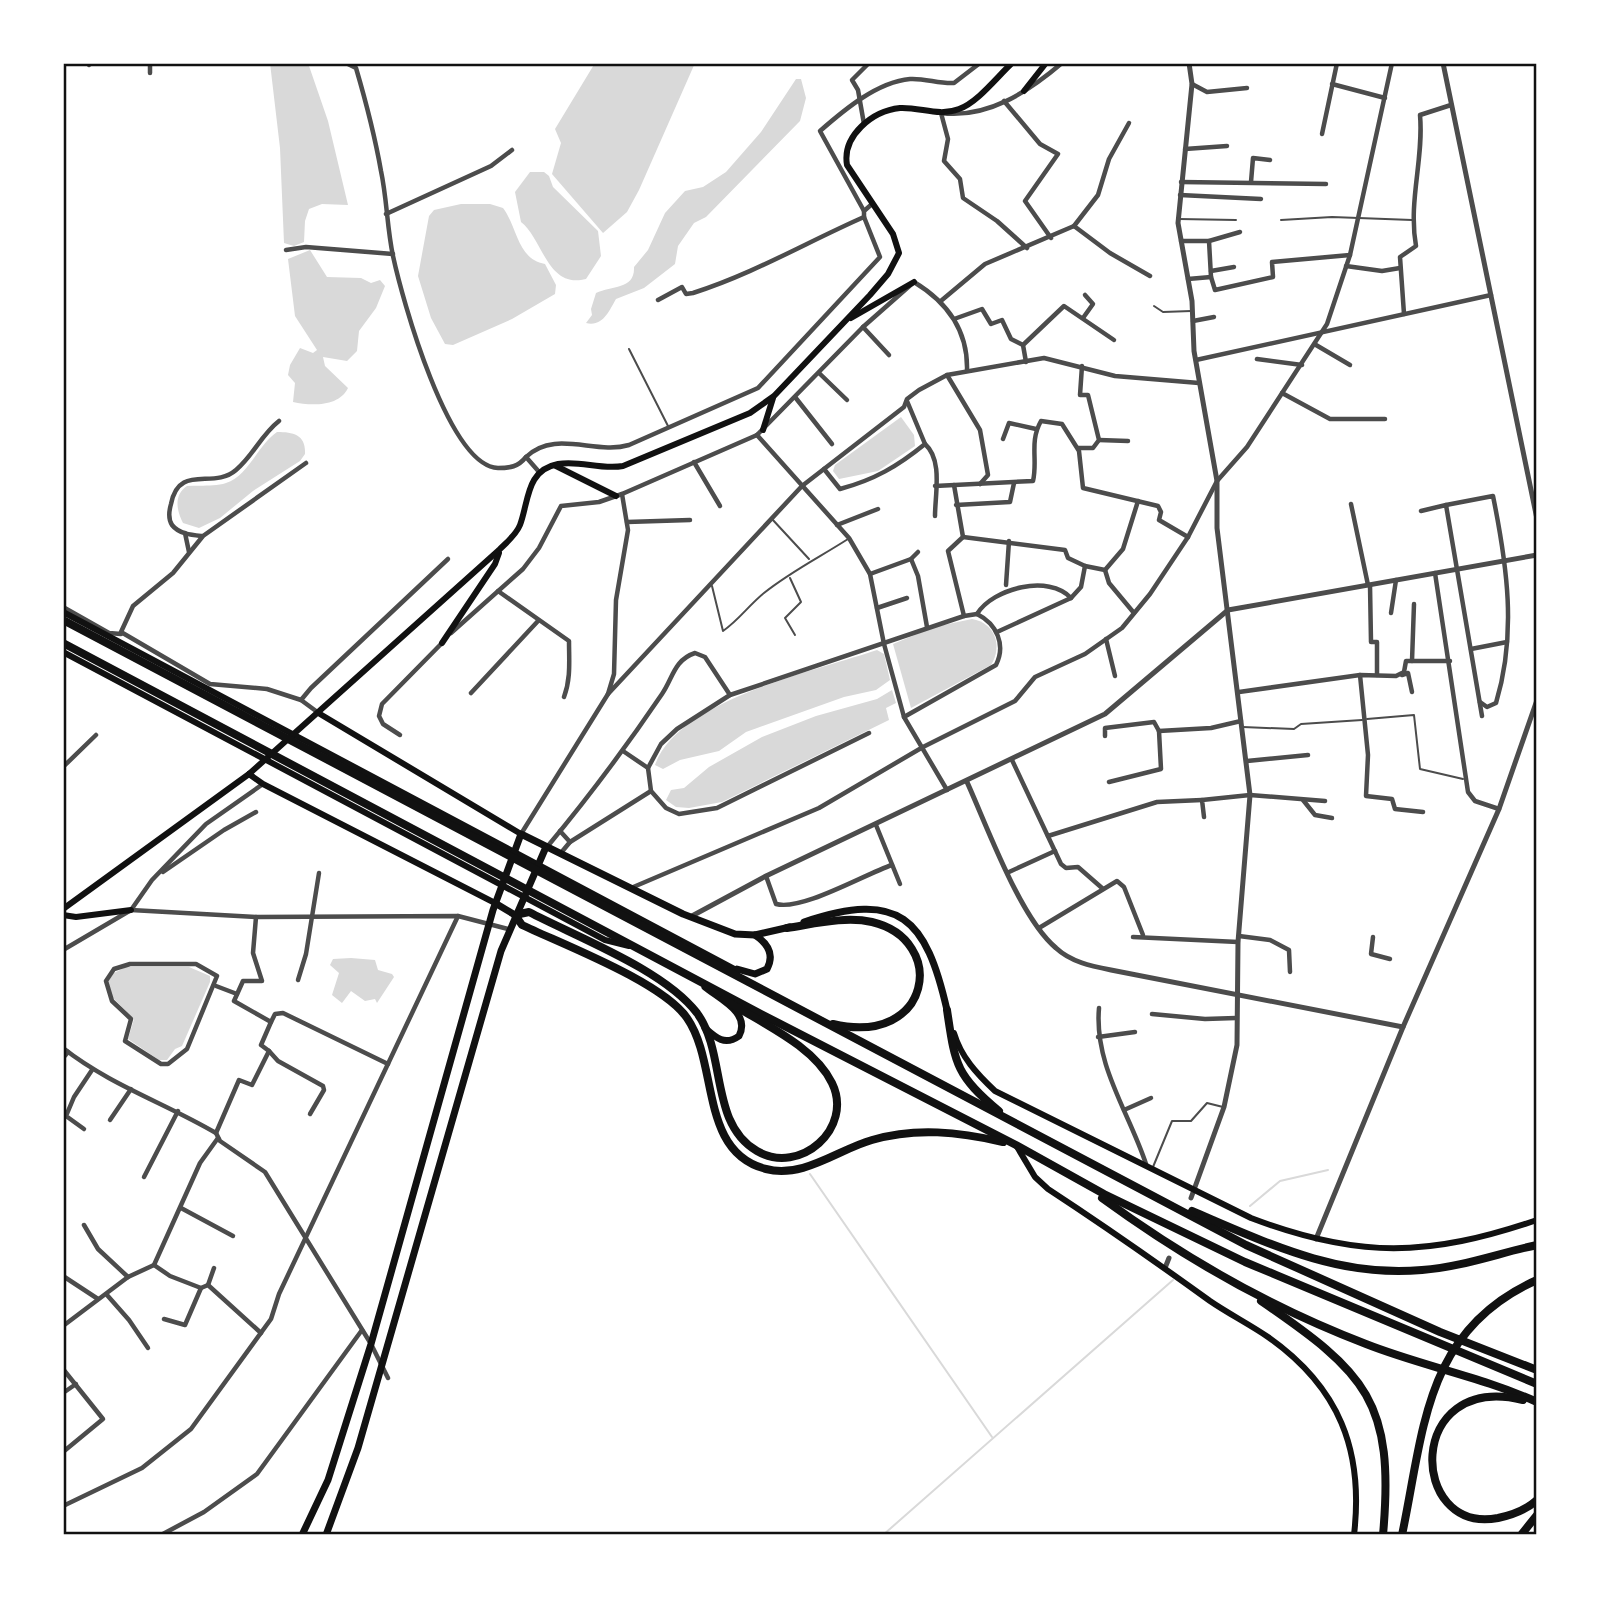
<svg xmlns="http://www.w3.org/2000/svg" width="1600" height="1598" viewBox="0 0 1600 1598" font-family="Lora,serif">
<rect width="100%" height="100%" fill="#fff"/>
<g fill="#d9d9d9">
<polygon points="270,63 308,63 328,121 348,205 322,204 309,209 305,221 304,242 294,246 284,243 280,148"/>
<polygon points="595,63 695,63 639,190 627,212 603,233 552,174 561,143 555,129"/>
<path d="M796,79h5l5,19 -6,23 -94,96 -12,6 -16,23 -3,18 -31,24 -28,11c-7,12 -13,28 -30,24l6,-8 -1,-6 5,-16c16,-8 39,-3 38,-26l14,-17 17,-37 20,-22 18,-4 23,-15 35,-40z"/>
<path d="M530,172h14l5,4 4,11 45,44 3,25 -15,23c-39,10 -43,-40 -65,-57l-6,-30z"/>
<path d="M461,204h29l13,4c15,20 14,51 42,56l11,21 -1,9 -43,25 -59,26 -8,-1 -14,-26 -13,-42 11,-60 5,-6z"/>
<path d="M310,250l17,27 34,1 10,5 9,-3 5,6 -9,22 -17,23 -2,20 -10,10 -24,-4 2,9 23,22c-9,19 -37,18 -55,14l2,-19 -7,-8 2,-10 10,-17 13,5 4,-3 -22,-34 -7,-57z"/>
<polygon points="901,417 914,435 915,446 878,471 839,479 833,471 835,465"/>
<path d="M277,432c17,0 29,3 28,22l-5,7 -47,30 -33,27 -21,10 -16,-5c-7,-14 -9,-28 4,-37 12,-1 27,1 39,-3 22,-7 32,-38 51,-51z"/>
<path d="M972,619c23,4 31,27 19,46l-80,43 -18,-64 41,-17z"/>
<path d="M877,650l7,4 6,26 -14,10 -32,7 -98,35 -27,19 -39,9 -17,9 -8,-4c23,-65 160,-94 222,-115z"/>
<polygon points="892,690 896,703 886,708 889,720 722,802 689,808 676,807 666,800 671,790 684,788 709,767 762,737 816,716 877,699"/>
<polygon points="351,958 375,960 378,970 392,974 394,977 377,1003 375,999 365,1001 351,991 342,1003 332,995 339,973 330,965 333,959"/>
<polygon points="126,967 189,967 210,976 210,982 182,1046 175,1049 167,1060 159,1060 128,1039 134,1019 112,997 108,982 114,973"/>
</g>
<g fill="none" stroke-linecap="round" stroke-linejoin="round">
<g stroke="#d9d9d9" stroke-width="2">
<polyline points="810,1174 992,1437"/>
<polyline points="1250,1206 1280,1181 1328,1170"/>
<polyline points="883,1535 1173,1280"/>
</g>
<g stroke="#4c4c4c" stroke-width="2">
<polyline points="1179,219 1236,220"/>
<polyline points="1281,220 1332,217 1412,220"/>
<polyline points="1154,306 1163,312 1191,311"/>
<polyline points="629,349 668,426"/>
<polyline points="772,519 809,559"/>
<polyline points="790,578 801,602 785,618 795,635"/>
<path d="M712,586l11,45c16,-11 26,-26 41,-38 26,-21 56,-36 84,-54"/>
<polyline points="1367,719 1414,715 1420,769 1463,779"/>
<polyline points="1243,727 1294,729 1301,724 1362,720"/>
<polyline points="1153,1167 1172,1121 1191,1121 1207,1103 1223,1107"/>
</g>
<g stroke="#4c4c4c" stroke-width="4.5">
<path d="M346,63l10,5c10,34 19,69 25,103 6,28 6,57 12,85 9,42 55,210 105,212 12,0 20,-1 28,-11l14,16"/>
<polyline points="89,65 92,63"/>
<polyline points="150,73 150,63"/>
<polyline points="1192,84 1207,92 1247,88"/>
<polyline points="1332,84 1385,98"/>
<polyline points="1004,101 1040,144 1058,154 1025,201 1051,238"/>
<polyline points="864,124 858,90 852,80 869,63"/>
<polyline points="1322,134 1337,63"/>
<polyline points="1185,149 1227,146"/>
<polyline points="1181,182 1326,184"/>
<polyline points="1251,182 1253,158 1270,160"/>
<polyline points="1180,195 1261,199"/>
<path d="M864,211l-44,-80c24,-21 57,-49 90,-52 15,-1 29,5 44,4l26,-20"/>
<polyline points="386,214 491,166 512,150"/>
<polyline points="1074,226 1098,195 1109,159 1129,123"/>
<polyline points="1181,241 1209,241 1240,232"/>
<polyline points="1209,241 1211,277"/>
<path d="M1027,248l-30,-27 -34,-23 -3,-19 -16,-18 4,-22 -7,-26c46,6 87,-21 121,-50"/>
<polyline points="286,250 306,247 393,254"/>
<polyline points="1346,266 1382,271 1400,268"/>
<polyline points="1211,271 1234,267"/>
<polyline points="1188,279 1211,277 1215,290 1273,277 1272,262 1350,255"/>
<path d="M658,300l24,-13 4,7 7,-1c60,-19 114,-51 171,-76"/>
<polyline points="942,300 985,264 1074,226 1110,253 1150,276"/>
<path d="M1404,314l-4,-57 16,-11c-8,-45 8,-87 4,-131l31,-10"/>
<polyline points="1083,318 1093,304 1085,295"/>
<polyline points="954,319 982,309 991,324 1002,320 1011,339 1023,345"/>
<polyline points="1193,321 1214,317"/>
<polyline points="863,327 889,355"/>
<polyline points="1316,345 1350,365"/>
<polyline points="1257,359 1302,365"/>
<polyline points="1196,360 1491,295"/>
<polyline points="1026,362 1023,345 1064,306 1114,340"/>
<polyline points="819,373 847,400"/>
<polyline points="947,375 980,430 988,475 980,484"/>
<polyline points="1282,393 1330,419 1385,419"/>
<polyline points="795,397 832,444"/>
<polyline points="757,435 849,538 870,574 884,644 904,717 947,790"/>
<polyline points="1003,439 1009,423 1036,429"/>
<polyline points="1099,440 1128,441"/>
<path d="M925,444c18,16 10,50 10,72"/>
<polyline points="1078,448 1093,448 1099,440 1088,395 1080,395 1082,366"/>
<path d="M526,457c29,-28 69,-2 103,-12l129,-57 122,-131 -16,-40v-6l8,-7"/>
<polyline points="694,462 720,506"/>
<path d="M824,469l16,20c34,-9 58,-23 85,-45l-18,-43"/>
<polyline points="954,485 963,537 948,551 964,616"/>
<path d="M935,486l98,-5c5,-21 -4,-39 8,-60l21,3 17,27 4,37 75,18 3,6 -2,8 29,17"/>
<polyline points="1351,504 1368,585"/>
<polyline points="956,505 1010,502 1014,483"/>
<path d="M1446,505l47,-9c14,69 24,138 3,207l-9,4 -7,-5"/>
<polyline points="1421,511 1446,505 1482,716"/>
<polyline points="627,522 690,520"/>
<polyline points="837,525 878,509"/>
<polyline points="185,533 189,552"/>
<path d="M202,536c-10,-1 -23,-2 -30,-11 -4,-6 -3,-14 -1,-21 8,-41 42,-14 65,-34 17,-14 25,-35 43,-49"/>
<polyline points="963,537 1065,550 1068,558 1085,566 1105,570 1123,549 1138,501"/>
<polyline points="911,559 918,576 927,627"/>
<polyline points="1105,570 1109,583 1134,613"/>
<polyline points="1435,573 1468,792 1475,801 1499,809"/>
<polyline points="870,574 911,559 918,552"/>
<polyline points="1006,585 1009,541"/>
<polyline points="1370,585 1371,642 1377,642 1377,675"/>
<path d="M498,591l71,50c0,20 2,37 -5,56"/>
<polyline points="63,607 109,633 121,634"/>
<polyline points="877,608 907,598"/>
<polyline points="1391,613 1396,580"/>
<path d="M977,614c16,-26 72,-40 94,-16"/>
<polyline points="997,632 1071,598 1081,587 1085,566"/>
<path d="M451,633l72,-64 16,-21 22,-42 38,-4 23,-8 135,-59 106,-108 51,-45c33,20 54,48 53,88"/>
<polyline points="1106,639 1115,676"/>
<polyline points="1471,649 1507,642"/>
<polyline points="1412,661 1414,604"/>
<polyline points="1360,675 1368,755 1366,796 1392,799 1395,809 1423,812"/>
<polyline points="1402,675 1408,673 1412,692"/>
<polyline points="1239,692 1360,675 1396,676 1404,672 1406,661 1450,661"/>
<polyline points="471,693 538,621"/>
<polyline points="608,694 802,486 904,407 907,399 919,390 947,375 1044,358 1115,376 1199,383"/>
<polyline points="301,700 267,689 210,684 121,632 133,606 173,573 203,536 306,463"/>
<polyline points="320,714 301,700 311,688 448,559"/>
<polyline points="1159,731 1211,728 1241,721"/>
<path d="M869,733l-152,75 -38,6 -13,-6 -15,-17 -3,-23 13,-24 16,-15 53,-34 234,-79 13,-2c20,10 29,31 19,51l-92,52"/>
<polyline points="400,735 383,724 379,716 382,704 443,642"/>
<polyline points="1105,736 1105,728 1154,722 1159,731"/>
<polyline points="623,751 648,768"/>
<polyline points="1012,760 1061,864 1066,868 1078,867 1102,888"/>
<polyline points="1247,761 1308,755"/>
<polyline points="63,767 96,735"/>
<polyline points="1109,782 1161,769 1159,731"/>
<polyline points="1303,800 1315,815 1332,818"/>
<polyline points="1204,817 1202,800 1250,795 1325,801"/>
<polyline points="876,825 900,884"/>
<polyline points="560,831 570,842"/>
<polyline points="521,834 608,694 614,674 616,600 628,530 622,494"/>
<polyline points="1048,836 1157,802 1202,800"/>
<path d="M547,847c41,-49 79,-100 115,-153 11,-16 12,-34 33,-41l10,4 25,38"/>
<polyline points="560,854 570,842 651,791"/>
<polyline points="163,872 224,830 256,812"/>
<polyline points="1009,872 1055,851"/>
<path d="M766,876l10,28c26,7 87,-29 116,-39"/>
<polyline points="631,888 819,808 923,747 1015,701 1035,677 1085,654 1122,628 1150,594 1188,537 1217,481 1247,447 1327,324 1350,255 1392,63"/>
<polyline points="131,910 256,917 458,916 508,929"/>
<polyline points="1039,928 1117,881 1124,887 1143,935"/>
<polyline points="1239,936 1270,940 1289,950 1290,972"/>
<polyline points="1133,937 1238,942"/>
<polyline points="1373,937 1371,954 1390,959"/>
<polyline points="63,950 131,910 152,880 206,824 263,784"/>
<polygon points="130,964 196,964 217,976 187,1049 168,1064 161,1064 125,1041 131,1019 112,1001 106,981 114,969"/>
<polyline points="298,980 306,954 319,873"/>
<polyline points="216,986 237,994"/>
<path d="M1099,1008c-5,57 30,104 47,156"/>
<polyline points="1152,1014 1205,1019 1236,1018"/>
<polyline points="271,1022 275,1014 283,1013 388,1064"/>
<polyline points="1098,1037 1135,1032"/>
<path d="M63,1048c47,37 102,55 153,85l4,8 45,31 106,172 17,34"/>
<polyline points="269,1051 278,1061 323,1086 324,1090 310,1114"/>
<polyline points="63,1058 68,1052"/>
<polyline points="1124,1110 1151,1098"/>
<polyline points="110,1120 131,1089"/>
<polyline points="84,1129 66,1116 74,1097 92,1070"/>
<polyline points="216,1133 239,1080 252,1085 269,1051 261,1045 271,1022 234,1001 243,981 262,981 253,953 256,917"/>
<polyline points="144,1177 178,1111"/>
<polyline points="181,1208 233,1236"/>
<polyline points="84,1225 98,1249 128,1277"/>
<polyline points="154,1265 170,1276 201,1288"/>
<polyline points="63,1276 98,1299"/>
<polyline points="208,1285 214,1268"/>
<polyline points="107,1295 129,1320 148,1348"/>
<polyline points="164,1319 185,1325 201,1288 208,1285 261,1333"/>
<polyline points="63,1326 128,1277 154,1265 200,1163 218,1138"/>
<polyline points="63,1369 103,1419 63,1452"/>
<polyline points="63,1393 76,1384"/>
<polyline points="63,1506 142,1468 191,1429 271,1319 279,1294 458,916"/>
<polyline points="161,1535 204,1512 257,1474 362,1330"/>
</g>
<g stroke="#4c4c4c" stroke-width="5">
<polyline points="1189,63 1192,84 1178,223 1192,301 1194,351 1217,481 1217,528 1250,795 1238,942 1237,1045 1224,1107 1191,1198"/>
<polyline points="1443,63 1537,519"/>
<path d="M967,782c20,44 53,136 89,166 15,14 35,18 55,22l292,57"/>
<polyline points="690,917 766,876 1105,714 1228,610 1537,555"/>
<polyline points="1316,1239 1403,1027 1499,809 1537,700"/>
<polyline points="1165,1268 1169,1258"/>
</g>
<g stroke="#111" stroke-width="6">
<polyline points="320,714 521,834"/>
<polyline points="249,774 263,784 495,903"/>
<path d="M954,1033c7,24 23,41 41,58l256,127c108,41 177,39 286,2"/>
<path d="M1016,1145l19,32 13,12c55,36 108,73 162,112 19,13 39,23 58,36 71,50 96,113 86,198"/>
</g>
<g stroke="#111" stroke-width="6">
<polyline points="1024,91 1046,63"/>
<polyline points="851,318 914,282"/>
<polyline points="763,430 773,398"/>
<polyline points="556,466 616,496"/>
<polyline points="63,612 738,971"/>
<polyline points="442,643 495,564 499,553"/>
<polyline points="63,652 605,940 629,946"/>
<path d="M63,909l186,-135 250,-224c8,-8 17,-15 21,-25 9,-24 6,-55 38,-61 22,-4 42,6 65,2l127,-53 24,-17 96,-101 18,-21 11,-21 -6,-19 -46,-69c-5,-29 25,-54 53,-57 21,-1 38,9 59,1 19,-7 38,-32 53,-46"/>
<polyline points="63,915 76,917 131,910"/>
</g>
<g stroke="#111" stroke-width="7">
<polyline points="495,903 515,915"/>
<path d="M804,922c96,-32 122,-4 143,88"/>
<path d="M737,969l18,5 12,-5c8,-15 0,-26 -12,-34"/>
<path d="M705,987c15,12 46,26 34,49 -14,10 -23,2 -34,-8"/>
<polyline points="302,1535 328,1480 371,1344 493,910 521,834 683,914 735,934 755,935 790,927"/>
<polyline points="326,1535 358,1448 501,951 546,847"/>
</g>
<g stroke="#111" stroke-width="8">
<polyline points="63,620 1246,1245 1440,1332 1537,1370"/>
<polyline points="63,643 761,1014 1016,1145 1104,1194 1245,1262 1537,1384"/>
<path d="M787,928c27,-4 58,-12 85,-6 76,18 60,125 -39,102"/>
<path d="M724,999c34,23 89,45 108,84 22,45 -32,93 -75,68 -48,-28 -30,-97 -60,-138 -33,-43 -118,-75 -168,-101l-14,3 7,10c42,20 140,57 165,93 32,46 12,134 79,151 37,10 73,-20 106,-29 44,-13 87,-8 131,2"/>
<path d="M947,1010c8,53 8,65 52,101"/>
<path d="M1102,1198c81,59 169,110 264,146 56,22 116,33 171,58"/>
<path d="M1192,1211c75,32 147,67 230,59 40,-3 77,-17 115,-25"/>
<path d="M1261,1301c105,72 134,100 122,234"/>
<path d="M1523,1400c-118,-29 -115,135 -25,118 14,-3 28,-8 39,-18"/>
<path d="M1402,1535c22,-104 22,-205 135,-255"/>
<polyline points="1521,1535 1537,1515"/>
</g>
</g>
<rect width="1600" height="1598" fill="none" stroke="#ffffff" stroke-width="130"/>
<rect x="65" y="65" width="1470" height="1468" fill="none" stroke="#111" stroke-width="2.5"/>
</svg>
